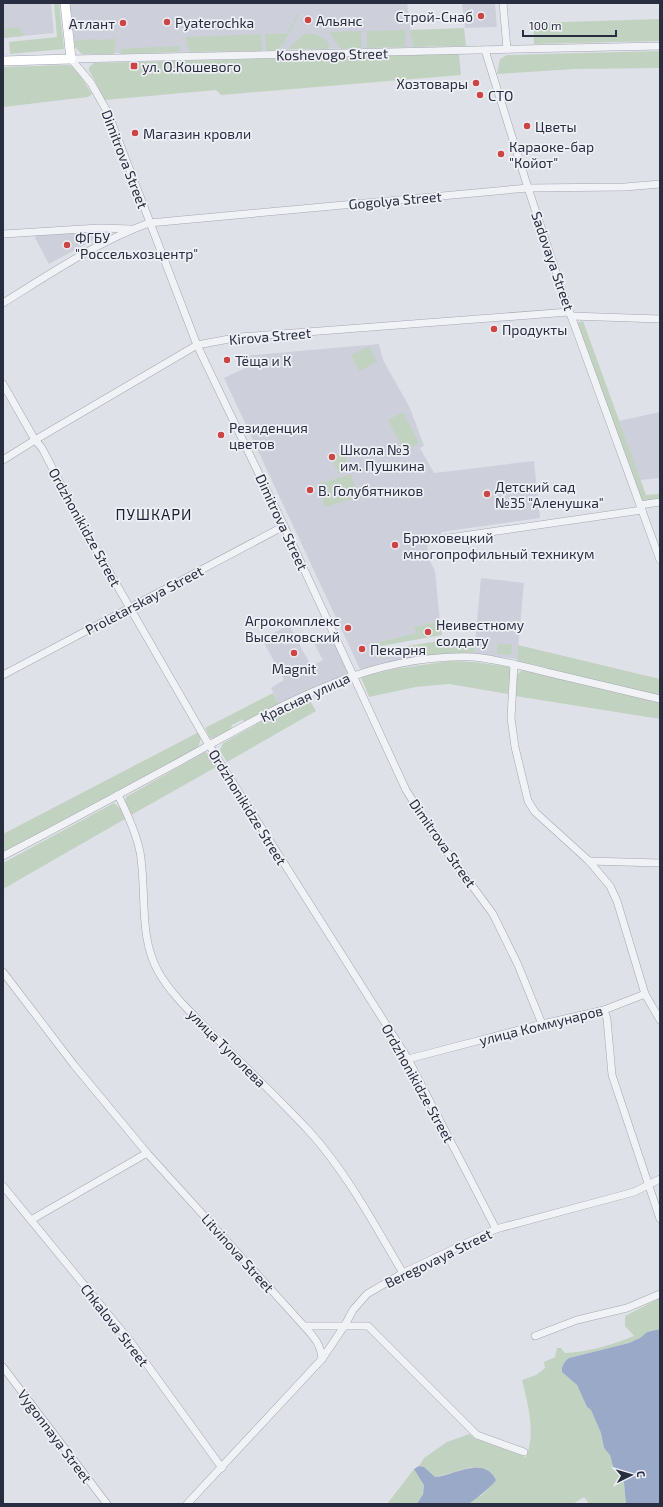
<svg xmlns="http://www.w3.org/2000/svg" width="663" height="1507" viewBox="0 0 663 1507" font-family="'Exo 2',sans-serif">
<rect width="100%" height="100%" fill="#dfe1e8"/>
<g fill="#cdd0da">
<polygon points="3,3 51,3 54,33 3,38"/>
<polygon points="70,3 407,3 413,47 82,54 75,47"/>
<polygon points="462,3 495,3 497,27 465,28"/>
<polygon points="95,230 99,237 49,264 33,234"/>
<polygon points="379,344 383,360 410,408 424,446 420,448 434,473 534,461 540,518 441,532 442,541 427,544 429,559 435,571 440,621 415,627 416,633 374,643 380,658 418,652 419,658 360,669 224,378 247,367 242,356"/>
<polygon points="660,412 660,478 640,480 619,421"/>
<polygon points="481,578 524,583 517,659 474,654"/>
<polygon points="289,625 311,666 323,660 314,643 332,634 350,672 279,704 271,688 284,680 262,639"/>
</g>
<g fill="#c2d2c0">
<polygon points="54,3 59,3 64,49 10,54 9,42 57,37"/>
<polygon points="297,14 299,14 285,41 278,50 266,51 265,34 287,34"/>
<polygon points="660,19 660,41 534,44 533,23"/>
<polygon points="19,27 24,36 3,38 3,29"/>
<polygon points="464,28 466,46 413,47 410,30"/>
<polygon points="406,30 405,47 367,48 367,31"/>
<polygon points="361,31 362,48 341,49 329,32"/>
<polygon points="261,34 262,51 191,52 187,47 186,37"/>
<path d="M304,34c9,-1 20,2 25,10l-1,5h-40z"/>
<polygon points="95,39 96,40 116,39 114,54 82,54 75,47 74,41"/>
<polygon points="179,46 180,52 121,54 120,49"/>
<polygon points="660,51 660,68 575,69 497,74 500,59 507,55"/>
<polygon points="459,54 461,75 221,95 216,90 105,100 89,70 89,67 94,63"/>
<polygon points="68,65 75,68 92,94 88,97 3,107 3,67"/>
<polygon points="583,321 646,495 660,494 660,500 641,503 577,323"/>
<polygon points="369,346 377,362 359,371 351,355"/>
<polygon points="403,412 419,443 404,451 388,420"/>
<polygon points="343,452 351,467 339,474 331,458"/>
<polygon points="351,474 358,497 325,507 318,484"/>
<polygon points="440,621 442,635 375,647 374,643 416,633 414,627"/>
<polygon points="438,641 475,644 474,654 441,654 419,658 418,652 380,658 378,651"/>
<polygon points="498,643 512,645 511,655 497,654"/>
<polygon points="518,645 660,679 660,696 519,662 517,659"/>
<polygon points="450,661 475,662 509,667 511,672 508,694 449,684 416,687 369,697 361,677 394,669"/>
<polygon points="522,670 660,703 660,719 515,696 517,675"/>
<polygon points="273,693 279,704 247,722 242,720 232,725 231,730 214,739 210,738 205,728"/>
<polygon points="309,699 316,711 227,762 220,751 223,743 280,711 285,711"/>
<polygon points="199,732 201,738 198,748 3,852 3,834"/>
<polygon points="205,752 211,755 218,766 131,815 125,802 126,797"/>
<polygon points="114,803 121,809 125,819 3,889 3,863"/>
<path d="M660,1298v31l-13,3 -7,6 -11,5 -60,15c-4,3 -8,8 -7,14l15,13 10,22 4,3 10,23 3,15 6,7 4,15 8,8 2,5 2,21h-37l-5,-7 -11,7h-112l21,-9 6,-6 -16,-22 -37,10 -11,-10 -5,-1 5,-8 23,-16 22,-8 7,5 50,18c10,-24 2,-52 -4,-77l14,-5 9,-7 -1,-6 11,-5 2,-9h4l4,5c23,-1 47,-8 69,-17l-9,-10v-10z"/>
<path d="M414,1469l10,13c0,8 -2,16 -7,22h-30z"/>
</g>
<g fill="#9aa9c8">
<path d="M660,1329v175h-34l-2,-21 -2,-5 -8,-8 -4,-15 -6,-7 -3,-15 -10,-23 -4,-3 -10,-22 -15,-13c-1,-6 3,-11 7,-14l60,-15 11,-5 7,-6z"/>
<path d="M419,1466l5,1 11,10c18,-1 49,-22 61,3 -3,5 -23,22 -28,24 -9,3 -40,0 -51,0l6,-10 1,-9 -10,-16z"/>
</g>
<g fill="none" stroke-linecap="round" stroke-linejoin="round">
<g stroke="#a4a7b2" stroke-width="8">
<g id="minor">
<polyline points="503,3 507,49"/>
<polyline points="485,50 528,188 566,302 660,560"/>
<polyline points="71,59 91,83 108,113 197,345 284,526 406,790 433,833 493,914 518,965 542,1024"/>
<polyline points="71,59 660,46"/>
<polyline points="3,234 99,228 131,229"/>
<path d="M3,303c47,-29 94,-61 146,-80l379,-35 97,-1 35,-3"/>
<polyline points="571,316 660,319"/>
<polyline points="3,384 35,440 42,448 77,516 209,745 408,1059 496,1229"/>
<polyline points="3,460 35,440 197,345 240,337 569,312"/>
<polyline points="640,505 660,502"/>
<polyline points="442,539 642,510"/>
<polyline points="514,664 511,718 515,747 528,801 535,812 589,861 610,886 617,901 645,994 660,1020"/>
<polyline points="3,675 284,526"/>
<path d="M118,795c9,18 18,37 22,57 7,40 -2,85 19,121 14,24 37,44 56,64 32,31 64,62 94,94 38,42 65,93 94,142"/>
<path d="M3,856c58,-30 115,-61 172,-92 93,-51 187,-111 298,-107 24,2 49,9 73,15 38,9 76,18 114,27"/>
<polyline points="589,861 660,863"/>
<polyline points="3,972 74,1065 147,1153 304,1326 368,1326 477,1435 524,1452"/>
<polyline points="604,1010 607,1019 612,1075 660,1219"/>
<polyline points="408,1059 542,1024 604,1010 645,994"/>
<polyline points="3,1186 130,1341 222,1468"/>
<polyline points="31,1220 147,1153"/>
<path d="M304,1326c9,10 17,18 18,33"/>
<polyline points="535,1336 577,1320 627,1308 660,1294"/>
<polyline points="3,1367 107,1504"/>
<polyline points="187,1504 322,1359 345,1325 353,1310 367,1294 403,1273 496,1229 634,1192 660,1179"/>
</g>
</g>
<g stroke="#9ea4b4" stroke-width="10">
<polyline id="major" points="3,61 71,59 65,3"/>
</g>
<use href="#minor" stroke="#f1f2f6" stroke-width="7"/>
<use href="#major" stroke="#fff" stroke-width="9"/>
</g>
<g fill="#cd4444" stroke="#eef0f6" stroke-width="1.5">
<circle cx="481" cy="16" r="4"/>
<circle cx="308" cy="20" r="4"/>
<circle cx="167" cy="22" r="4"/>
<circle cx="123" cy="23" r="4"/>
<rect x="130" y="62" width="8" height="8" rx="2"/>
<circle cx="476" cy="83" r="4"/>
<circle cx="480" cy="95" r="4"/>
<circle cx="527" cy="126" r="4"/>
<circle cx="135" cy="133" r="4"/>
<circle cx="501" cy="154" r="4"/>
<circle cx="67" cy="245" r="4"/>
<circle cx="494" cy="329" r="4"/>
<circle cx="227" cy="360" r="4"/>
<circle cx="221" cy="435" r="4"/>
<circle cx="332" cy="457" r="4"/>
<circle cx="310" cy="490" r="4"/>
<circle cx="487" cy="494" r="4"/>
<circle cx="395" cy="545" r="4"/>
<circle cx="348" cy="628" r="4"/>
<circle cx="428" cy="632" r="4"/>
<circle cx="362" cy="649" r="4"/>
<circle cx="294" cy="653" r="4"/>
</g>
<g text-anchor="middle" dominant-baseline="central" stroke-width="3.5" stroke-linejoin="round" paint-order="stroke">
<g font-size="14" fill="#282d3f" stroke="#eef0f6" text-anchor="start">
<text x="473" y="16" text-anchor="end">Строй-Снаб</text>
<text x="316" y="20">Альянс</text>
<text x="175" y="22">Pyaterochka</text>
<text x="115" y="23" text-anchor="end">Атлант</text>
<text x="142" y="66">ул. О.Кошевого</text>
<text x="468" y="83" text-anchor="end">Хозтовары</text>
<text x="488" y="95">СТО</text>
<text x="535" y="126">Цветы</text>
<text x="143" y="133">Магазин кровли</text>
<text x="509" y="146">Караоке-бар<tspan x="509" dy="16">"Койот"</tspan></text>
<text x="75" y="237">ФГБУ<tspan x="75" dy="16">"Россельхозцентр"</tspan></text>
<text x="502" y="329">Продукты</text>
<text x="235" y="360">Тёща и К</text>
<text x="229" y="427">Резиденция<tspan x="229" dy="16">цветов</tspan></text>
<text x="340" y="449">Школа №3<tspan x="340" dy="16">им. Пушкина</tspan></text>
<text x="495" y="486">Детский сад<tspan x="495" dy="16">№35 "Аленушка"</tspan></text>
<text x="318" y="490">В. Голубятников</text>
<text x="403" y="537">Брюховецкий<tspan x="403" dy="16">многопрофильный техникум</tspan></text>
<text x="340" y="620" text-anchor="end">Агрокомплекс<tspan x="340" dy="16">Выселковский</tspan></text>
<text x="436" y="624">Неивестному<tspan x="436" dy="16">солдату</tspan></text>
<text x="370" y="649">Пекарня</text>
<text x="294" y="668" text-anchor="middle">Magnit</text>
</g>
<g font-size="14" fill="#282d3f" stroke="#eef0f6">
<text transform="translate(332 54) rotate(-1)">Koshevogo Street</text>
<text transform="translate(125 159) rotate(69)">Dimitrova Street</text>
<text transform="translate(395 200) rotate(-5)">Gogolya Street</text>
<text transform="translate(553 261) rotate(71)">Sadovaya Street</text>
<text transform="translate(270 336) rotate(-5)">Kirova Street</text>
<text transform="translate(282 522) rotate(65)">Dimitrova Street</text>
<text transform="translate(85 527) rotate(61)">Ordzhonikidze Street</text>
<text transform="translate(144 600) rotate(-28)">Proletarskaya Street</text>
<text transform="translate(305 697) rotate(-25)">Красная улица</text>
<text transform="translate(248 807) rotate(58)">Ordzhonikidze Street</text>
<text transform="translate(443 843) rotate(55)">Dimitrova Street</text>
<text transform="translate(541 1025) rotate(-14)">улица Коммунаров</text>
<text transform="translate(227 1048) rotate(45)">улица Туполева</text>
<text transform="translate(418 1083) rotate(61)">Ordzhonikidze Street</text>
<text transform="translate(238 1253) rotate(48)">Litvinova Street</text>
<text transform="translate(438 1258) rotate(-26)">Beregovaya Street</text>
<text transform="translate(115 1325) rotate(52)">Chkalova Street</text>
<text transform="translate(55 1436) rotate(53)">Vygonnaya Street</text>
</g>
<g font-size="15" letter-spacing="1" fill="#1a1e30" stroke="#eef0f6">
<text x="154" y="514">ПУШКАРИ</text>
</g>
</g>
<rect width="663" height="1507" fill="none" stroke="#282d3f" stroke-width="8"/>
<g transform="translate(631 1475) rotate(85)" stroke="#eef0f6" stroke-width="3" paint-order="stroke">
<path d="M0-3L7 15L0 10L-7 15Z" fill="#282d3f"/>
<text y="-6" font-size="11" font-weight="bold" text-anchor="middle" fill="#282d3f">С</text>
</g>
<path d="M523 30v6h93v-6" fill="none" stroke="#282d3f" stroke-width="2"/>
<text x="529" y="30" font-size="12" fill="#282d3f" stroke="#eef0f6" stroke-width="3" paint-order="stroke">100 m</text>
</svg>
